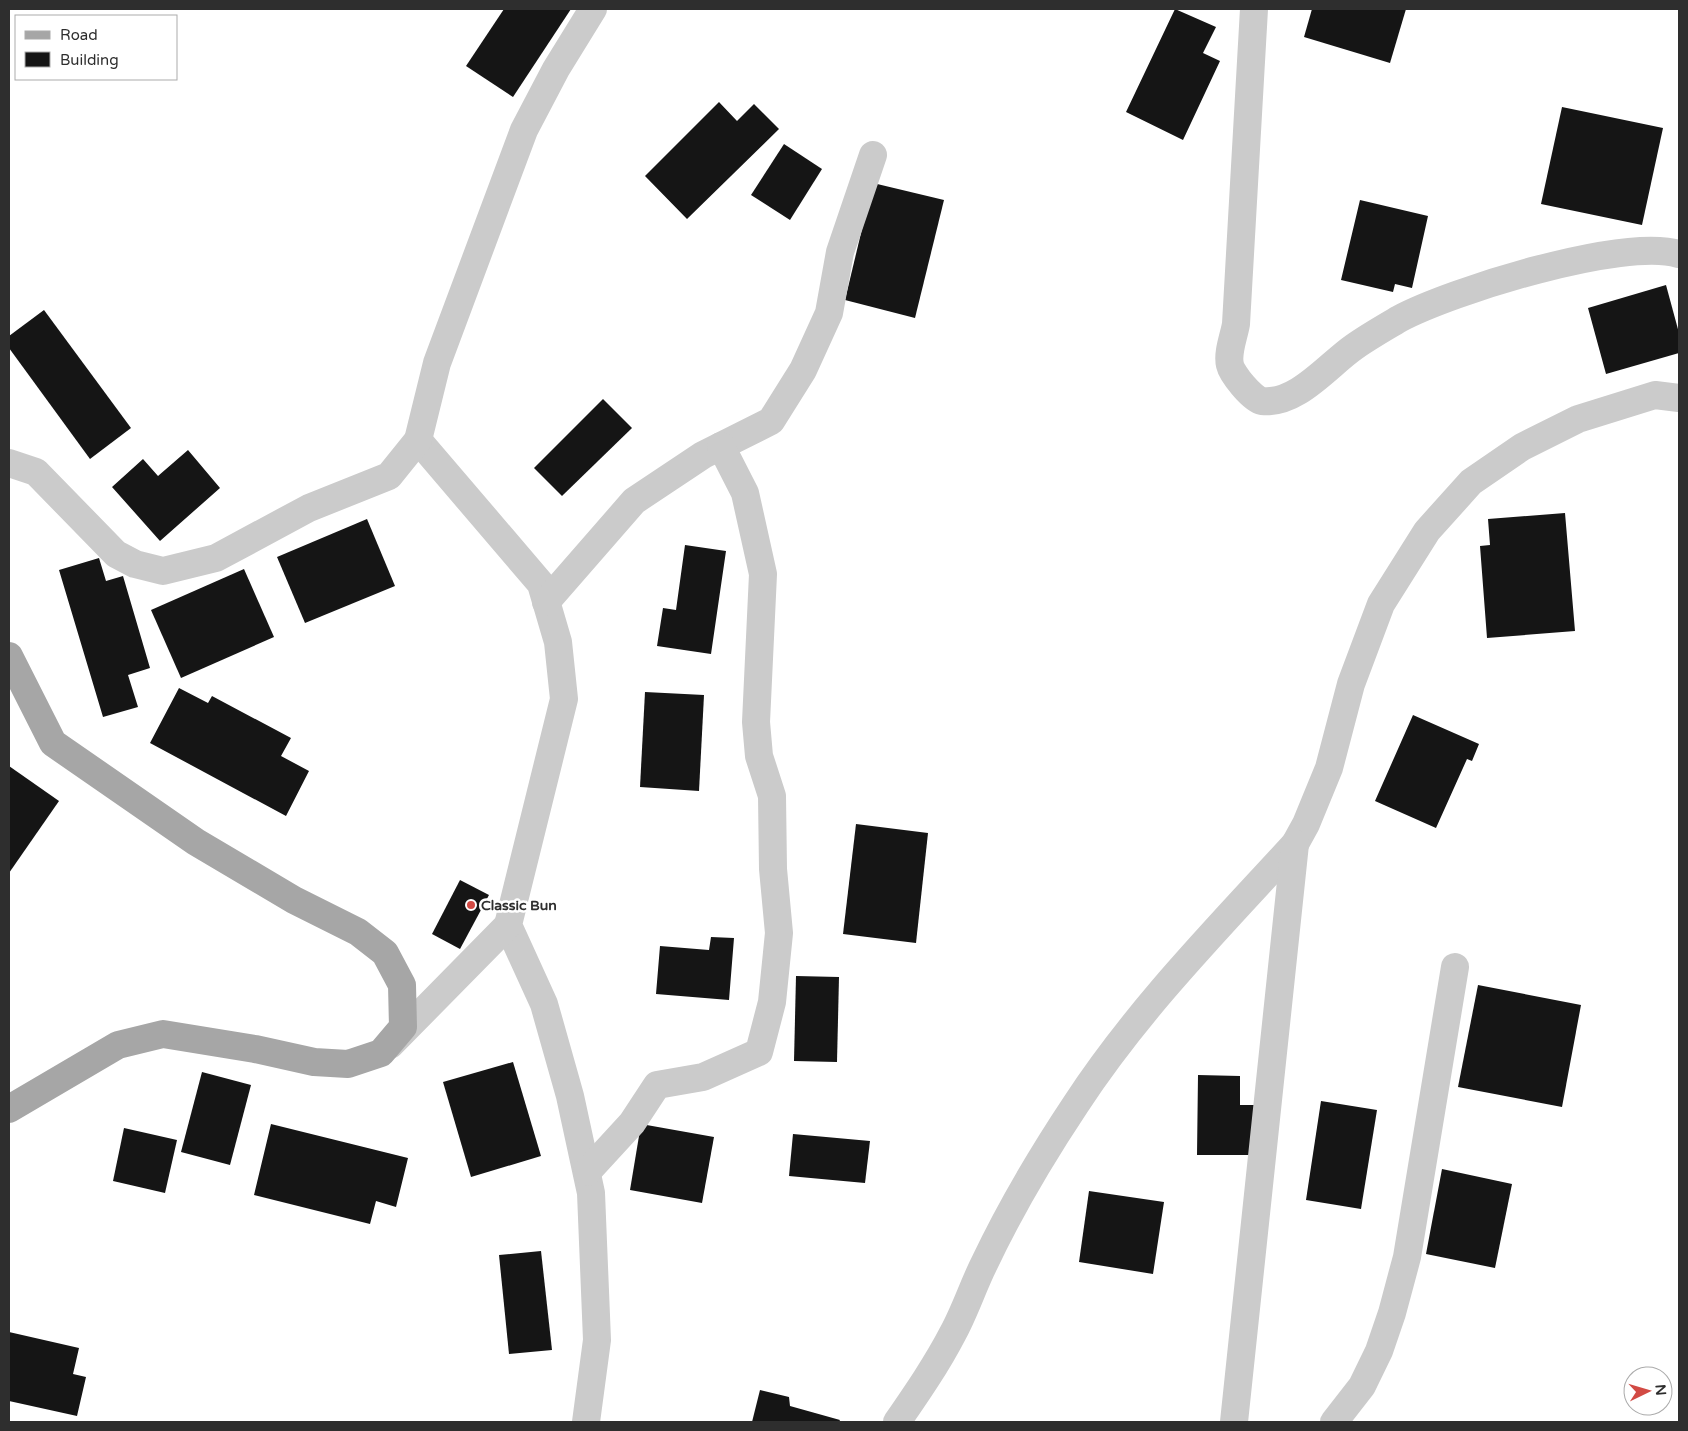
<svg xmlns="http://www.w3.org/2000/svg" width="1688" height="1431" viewBox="0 0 1688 1431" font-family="'Varela Round',sans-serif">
<rect width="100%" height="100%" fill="#fff"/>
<g fill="#151515">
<polygon points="504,9 571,9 513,97 466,66"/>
<polygon points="1175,9 1216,27 1203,53 1220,61 1183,140 1126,112"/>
<polygon points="1312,9 1406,9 1390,63 1304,37"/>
<polygon points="719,102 737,121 754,104 779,129 687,219 645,176"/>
<polygon points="1562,107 1663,128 1642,225 1541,204"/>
<polygon points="784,144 822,169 790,220 751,195"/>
<polygon points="873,183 944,200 915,318 845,300"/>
<polygon points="1360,200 1428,216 1412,288 1395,284 1393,292 1341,280"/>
<polygon points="1666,285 1679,333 1679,353 1606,374 1588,308"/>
<polygon points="44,310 131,428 90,459 9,348 9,336"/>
<polygon points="603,399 632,428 562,496 534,468"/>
<polygon points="188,450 220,488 160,541 112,487 143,459 158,476"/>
<polygon points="1565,513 1575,631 1487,638 1480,546 1490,545 1488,519"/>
<polygon points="367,519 395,586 305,623 277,557"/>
<polygon points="685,545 726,551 711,654 657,646 663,608 676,610"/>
<polygon points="99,558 106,581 123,576 150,668 128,675 138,707 103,717 59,570"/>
<polygon points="244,569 274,637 181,678 151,610"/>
<polygon points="179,688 208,703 212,696 291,738 281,756 309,771 286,816 150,743"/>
<polygon points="645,692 704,695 699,791 640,787"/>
<polygon points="1413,715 1479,744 1472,761 1467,759 1436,828 1375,801"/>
<polygon points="9,766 59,801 9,873"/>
<polygon points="856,824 928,833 916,943 843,934"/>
<polygon points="460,880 489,895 460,949 432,934"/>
<polygon points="711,937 734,938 729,1000 656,994 660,946 709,950"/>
<polygon points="796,976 839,977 837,1062 794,1061"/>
<polygon points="1478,985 1581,1005 1562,1107 1458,1087"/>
<polygon points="513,1062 541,1156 471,1177 443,1082"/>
<polygon points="202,1072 251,1085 230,1165 181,1152"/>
<polygon points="1198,1075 1240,1076 1240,1105 1254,1105 1253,1155 1197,1155"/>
<polygon points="1321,1101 1377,1110 1361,1209 1306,1200"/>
<polygon points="271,1124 408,1158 396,1207 376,1201 370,1224 254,1195"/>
<polygon points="641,1124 714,1137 702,1203 630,1190"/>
<polygon points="124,1128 177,1140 165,1193 113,1181"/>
<polygon points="793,1134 870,1141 865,1183 789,1176"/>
<polygon points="1442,1169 1512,1184 1495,1268 1426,1254"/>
<polygon points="1089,1191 1164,1202 1153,1274 1079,1262"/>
<polygon points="541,1251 552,1350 509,1354 499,1255"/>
<polygon points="9,1332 79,1348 73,1374 86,1377 77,1416 9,1401"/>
<polygon points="760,1390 789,1397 790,1406 840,1420 839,1422 752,1422"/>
</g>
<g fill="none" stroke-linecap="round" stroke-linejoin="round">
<g stroke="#cbcbcb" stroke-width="28">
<path d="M1254,9l-18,315c-2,12 -9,29 -6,41 2,9 22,34 32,36 35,4 66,-36 92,-54 14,-10 30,-19 45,-28 52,-28 225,-82 280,-65"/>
<polyline points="418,440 541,584 558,642 564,699 508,925 544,1004 570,1096 591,1193 597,1340 586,1422"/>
<polyline points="9,463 36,472 116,554 135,564 163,571 216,558 309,508 389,476 418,440 437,363 524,130 556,69 593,9"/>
<polyline points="546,602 634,501 703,455 771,421 803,370 829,313 840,252 873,155"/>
<polyline points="390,1045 508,925"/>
<polyline points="587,1172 632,1123 657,1085 703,1077 759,1052 772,1002 779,933 773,869 772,796 759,756 756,722 763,574 745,493 721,446"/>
<path d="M897,1422c20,-29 40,-58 56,-89 12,-22 20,-47 31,-69 26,-55 58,-109 92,-160 62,-95 143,-177 219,-260l11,-20 23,-56 22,-84 30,-80 46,-73 44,-49 51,-35 56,-28 77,-24 24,3"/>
<polyline points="1234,1422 1295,844"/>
<polyline points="1334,1422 1362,1386 1379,1351 1392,1313 1407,1257 1455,967"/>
</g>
<polyline stroke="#a6a6a6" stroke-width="28" points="9,656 53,743 196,842 294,900 358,932 385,953 402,985 403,1027 381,1053 348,1064 314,1062 255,1049 163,1034 118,1045 9,1109"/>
</g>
<circle fill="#d24a44" stroke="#fff" stroke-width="2" cx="471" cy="905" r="5"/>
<g text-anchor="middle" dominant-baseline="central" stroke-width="5" stroke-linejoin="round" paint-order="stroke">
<g font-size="14" font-weight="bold" fill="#2e2e2e" stroke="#fff" text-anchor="start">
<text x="481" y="905">Classic Bun</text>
</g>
</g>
<rect width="1688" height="1431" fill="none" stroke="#2e2e2e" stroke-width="20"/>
<rect x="15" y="15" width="162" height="65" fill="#ffffff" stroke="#ababab"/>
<rect x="25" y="31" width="25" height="8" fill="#a6a6a6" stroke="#ababab"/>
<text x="60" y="40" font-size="15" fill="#2e2e2e">Road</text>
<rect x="25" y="52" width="25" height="15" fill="#151515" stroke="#ababab"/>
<text x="60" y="65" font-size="15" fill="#2e2e2e">Building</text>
<g transform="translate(1648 1391) rotate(85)"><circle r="24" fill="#ffffff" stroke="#ababab"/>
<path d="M0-4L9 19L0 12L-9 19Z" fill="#d24a44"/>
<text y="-8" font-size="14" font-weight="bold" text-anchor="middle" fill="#2e2e2e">N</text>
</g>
</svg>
